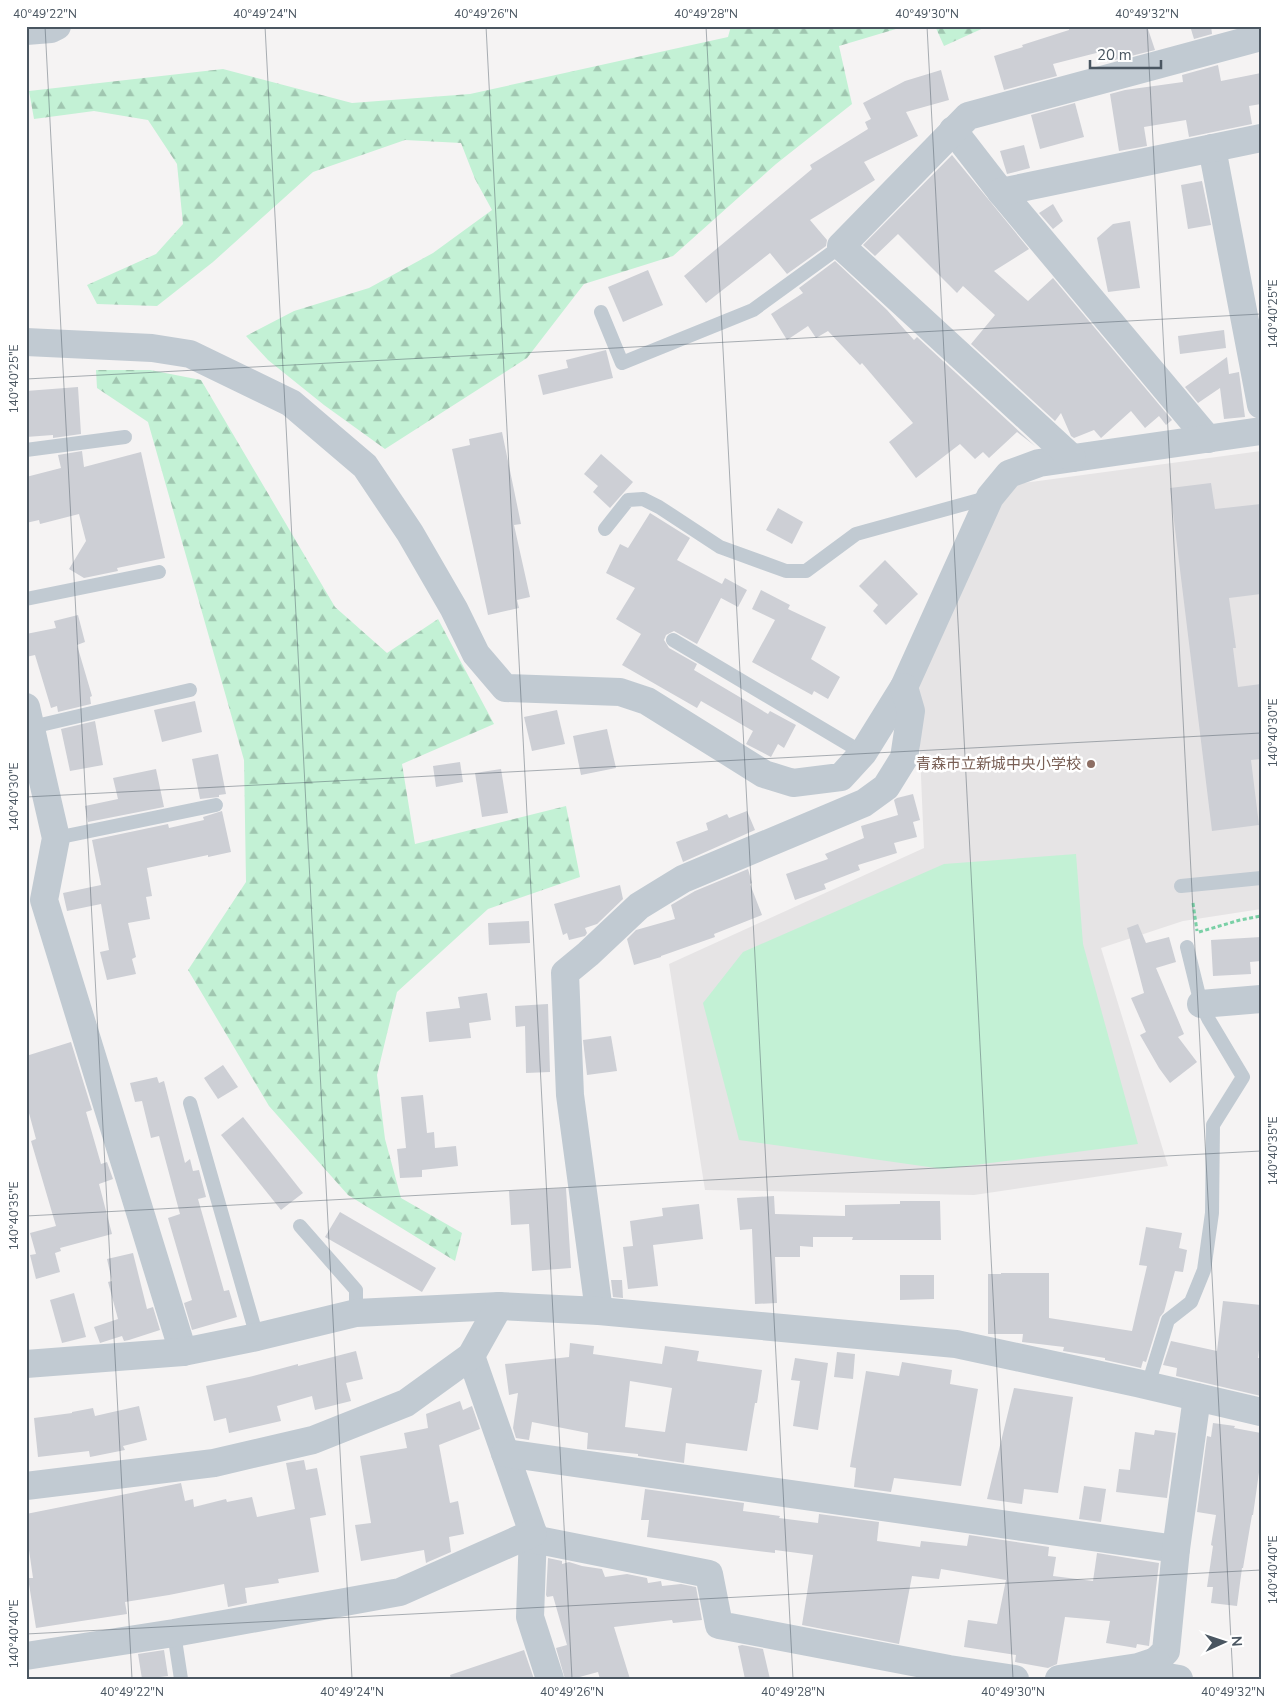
<svg xmlns="http://www.w3.org/2000/svg" width="1287" height="1705" viewBox="0 0 1287 1705" font-family="'Nunito Sans','Noto Sans JP',sans-serif">
<defs>
<pattern id="forest-firs" width="22" height="20" patternUnits="userSpaceOnUse" patternTransform="scale(1.25)"><rect width="22" height="20" fill="#c3f1d5"/><path d="M5 1l3.5 6h-7zM16 11l3.5 6h-7z" fill="#a0c6b0"/></pattern>
</defs>
<rect width="100%" height="100%" fill="#f5f3f3"/>
<polygon fill="#e6e4e5" points="1261,451 1261,909 1183,921 1101,948 1168,1166 974,1195 705,1190 669,964 924,848 917,680 1001,500 1016,484"/>
<polygon fill="#c3f1d5" points="1076,854 1083,944 1138,1144 943,1169 739,1140 703,1003 743,952 944,864"/>
<g fill="url(#forest-firs)">
<polygon points="731,26 906,26 839,46 852,104 776,164 673,256 584,284 527,358 385,449 324,405 268,360 246,336 294,311 369,288 433,253 492,210 475,179 461,143 405,140 313,172 213,262 157,306 97,304 87,285 156,254 183,224 177,164 148,120 94,111 34,119 29,91 223,69 352,103 470,94 728,37"/>
<polygon points="935,26 988,26 944,46"/>
<polygon points="96,370 150,370 201,380 335,607 387,653 438,619 494,724 402,764 415,844 566,806 580,877 488,909 397,992 377,1075 385,1139 401,1198 462,1233 455,1261 348,1195 269,1106 188,970 246,882 244,760 148,422 97,388"/>
</g>
<g fill="#cdcfd5" fill-rule="evenodd">
<polygon points="1069,26 1147,26 1155,50 1115,60 1112,49 1053,64 1057,76 1004,90 994,56 1023,47 1022,45 1069,30"/>
<polygon points="1190,26 1211,26 1212,34 1194,39"/>
<polygon points="1218,65 1221,81 1261,73 1261,104 1249,106 1252,124 1189,137 1186,120 1144,127 1147,146 1119,151 1110,94 1125,90 1183,82 1182,75"/>
<polygon points="941,70 949,100 906,112 918,136 864,162 875,180 810,220 827,240 826,246 787,274 770,253 706,303 684,276 812,169 810,165 868,129 865,122 871,119 863,103 905,81"/>
<polygon points="1075,103 1084,137 1040,149 1031,115"/>
<polygon points="1024,145 1030,168 1007,174 1000,151"/>
<polygon points="952,155 1029,249 994,271 1028,301 1053,278 1172,420 1166,425 1159,416 1145,428 1131,411 1101,438 1094,430 1074,438 1071,436 1061,413 1055,421 971,344 995,315 963,286 957,293 898,234 875,256 863,245"/>
<polygon points="1202,181 1211,225 1188,229 1181,185"/>
<polygon points="1053,204 1063,221 1053,229 1039,213"/>
<polygon points="1130,221 1140,288 1108,292 1097,238 1113,224"/>
<polygon points="835,261 887,310 914,340 917,337 1035,446 1017,432 989,458 983,452 975,459 960,444 916,478 889,442 913,423 862,363 860,365 828,331 816,338 808,326 787,340 771,314 803,293 799,288"/>
<polygon points="648,270 663,305 623,322 608,287"/>
<polygon points="1224,330 1226,348 1180,354 1178,336"/>
<polygon points="606,350 613,378 543,395 538,375 568,368 566,360"/>
<polygon points="1227,357 1229,374 1239,372 1245,417 1224,419 1220,388 1198,403 1185,387"/>
<polygon points="78,387 81,434 53,438 53,435 26,437 26,391"/>
<polygon points="502,432 521,524 514,525 530,597 517,600 519,608 488,615 452,449 470,445 469,439"/>
<polygon points="82,451 84,467 141,452 165,558 117,568 118,571 84,578 69,569 86,541 79,514 40,524 39,520 26,523 26,477 61,468 58,455"/>
<polygon points="601,454 633,482 610,508 593,492 598,486 584,474"/>
<polygon points="1211,483 1215,509 1261,504 1261,594 1229,598 1236,648 1233,648 1238,687 1261,684 1261,759 1251,760 1259,825 1212,831 1170,488"/>
<polygon points="778,508 803,522 792,544 766,530"/>
<polygon points="650,513 690,538 677,560 722,584 725,578 747,590 738,607 721,598 697,644 674,631 666,635 664,640 669,648 697,664 694,670 768,714 770,711 796,725 784,748 778,744 771,757 746,744 753,731 701,701 697,708 622,665 641,634 616,619 635,588 606,573 620,544 628,548"/>
<polygon points="885,560 918,594 886,625 873,611 878,605 859,586"/>
<polygon points="761,590 790,605 788,609 826,627 811,659 840,677 828,699 814,691 812,695 752,662 775,620 752,609"/>
<polygon points="78,615 85,642 77,645 92,696 90,697 91,704 58,712 57,706 51,708 35,655 26,657 26,634 56,628 54,621"/>
<polygon points="195,701 202,732 162,742 154,710"/>
<polygon points="557,710 565,744 532,751 524,717"/>
<polygon points="95,721 103,765 70,771 61,729"/>
<polygon points="607,729 616,768 581,775 573,736"/>
<polygon points="218,754 226,794 219,795 219,797 200,799 192,759"/>
<polygon points="460,762 463,782 436,787 433,766"/>
<polygon points="156,769 164,807 88,822 85,806 118,799 113,778"/>
<polygon points="501,769 508,813 482,817 475,773"/>
<polygon points="913,794 920,820 913,822 917,837 894,843 897,853 858,865 860,870 824,884 826,889 795,900 786,874 828,859 825,854 864,838 861,826 898,815 894,800 897,798"/>
<polygon points="222,811 231,852 208,857 208,855 147,868 152,896 146,897 150,919 128,923 136,957 132,959 136,974 107,980 100,952 109,950 101,904 67,911 63,893 101,885 92,840 168,824 169,828 204,820 203,817"/>
<polygon points="747,811 755,830 683,862 676,842 708,830 706,823 727,814 729,818"/>
<polygon points="748,869 752,883 750,884 762,915 714,934 715,937 661,956 661,957 634,965 627,939 636,930 675,919 671,905 695,891"/>
<polygon points="620,885 623,899 597,924 585,928 587,933 585,936 569,940 567,933 563,935 554,904"/>
<polygon points="529,921 530,943 489,945 488,923"/>
<polygon points="1138,924 1146,943 1169,937 1176,962 1156,968 1184,1034 1178,1037 1197,1062 1170,1083 1159,1068 1140,1035 1146,1032 1131,998 1144,993 1127,928"/>
<polygon points="1261,937 1261,961 1250,962 1251,974 1213,976 1211,940"/>
<polygon points="487,993 491,1020 469,1023 471,1038 429,1042 426,1012 460,1008 458,997"/>
<polygon points="548,1004 550,1072 526,1073 525,1026 516,1027 515,1006"/>
<polygon points="611,1036 617,1071 587,1075 583,1040"/>
<polygon points="71,1042 92,1110 86,1112 101,1164 107,1162 113,1179 99,1184 112,1234 60,1248 61,1251 55,1253 60,1272 36,1279 30,1255 36,1254 30,1233 56,1226 31,1141 36,1139 26,1102 26,1056"/>
<polygon points="223,1065 238,1087 218,1099 204,1078"/>
<polygon points="157,1077 159,1083 164,1081 185,1163 190,1159 193,1171 199,1170 206,1197 198,1199 224,1291 229,1290 237,1317 192,1330 184,1303 192,1300 168,1218 180,1214 159,1136 151,1138 142,1101 135,1102 130,1083"/>
<polygon points="423,1095 427,1133 434,1132 435,1148 456,1146 458,1166 422,1170 422,1177 400,1178 397,1149 406,1148 401,1097"/>
<polygon points="243,1117 303,1193 281,1210 221,1135"/>
<polygon points="566,1188 571,1268 532,1271 529,1224 511,1225 509,1191"/>
<polygon points="774,1196 775,1214 845,1216 845,1205 900,1204 900,1201 940,1201 941,1240 852,1240 853,1237 813,1237 813,1247 800,1246 800,1257 775,1257 777,1303 755,1304 752,1229 740,1230 737,1198"/>
<polygon points="699,1204 703,1239 653,1245 658,1286 628,1289 623,1247 633,1246 630,1221 663,1216 662,1208"/>
<polygon points="340,1212 436,1268 422,1292 325,1237"/>
<polygon points="1146,1227 1182,1233 1179,1248 1187,1250 1183,1272 1175,1271 1164,1312 1160,1317 1146,1362 1143,1361 1141,1368 1105,1360 1105,1358 1063,1351 1064,1347 1022,1342 1023,1334 988,1334 988,1274 1001,1274 1001,1273 1049,1273 1049,1318 1132,1331 1147,1266 1139,1265"/>
<polygon points="133,1253 147,1309 153,1307 160,1330 129,1340 124,1341 122,1336 100,1343 94,1327 118,1319 108,1282 112,1281 107,1259"/>
<polygon points="900,1275 934,1275 934,1299 900,1300"/>
<polygon points="611,1280 622,1280 623,1298 613,1297"/>
<polygon points="74,1293 86,1337 62,1343 50,1300"/>
<polygon points="1223,1301 1261,1305 1261,1335 1258,1358 1261,1358 1261,1396 1176,1376 1177,1368 1163,1365 1171,1341 1217,1351"/>
<path d="M570,1343l24,3 -1,8 69,10 3,-18 34,5 -2,10 65,9 -5,33h-2l-8,48 -61,-8 -2,20 -46,-7v-2l-51,-5 1,-16 -56,-11 -3,18 -13,-2 -3,-10 5,-35 -9,2 -4,-31 64,-7zM630,1381l42,7 -7,44 -40,-5z"/>
<polygon points="356,1351 363,1379 346,1383 351,1401 315,1410 312,1396 277,1406 281,1421 229,1433 226,1418 214,1421 206,1386 249,1377 298,1364 298,1366"/>
<polygon points="837,1352 855,1354 853,1379 834,1377"/>
<polygon points="795,1358 828,1363 818,1430 793,1426 800,1381 791,1380"/>
<polygon points="902,1362 952,1370 950,1384 978,1389 961,1486 894,1478 891,1492 854,1487 856,1468 850,1467 866,1371 899,1376"/>
<polygon points="1014,1388 1073,1397 1058,1493 1024,1489 1022,1504 987,1499"/>
<polygon points="460,1401 463,1410 472,1406 480,1429 439,1445 450,1503 458,1501 464,1534 449,1537 451,1552 428,1562 426,1563 424,1550 361,1561 355,1525 371,1523 360,1456 407,1448 404,1433 428,1428 426,1414"/>
<polygon points="139,1406 147,1440 123,1446 125,1450 90,1457 89,1451 38,1457 34,1418 72,1413 72,1412 93,1408 95,1416"/>
<polygon points="1213,1423 1235,1426 1234,1428 1261,1433 1261,1458 1253,1515 1252,1515 1243,1568 1242,1568 1237,1606 1211,1603 1213,1587 1207,1587 1213,1546 1211,1545 1216,1515 1197,1512 1207,1436 1211,1437"/>
<polygon points="1155,1430 1176,1433 1167,1498 1116,1492 1119,1469 1130,1470 1135,1432 1154,1435"/>
<polygon points="304,1460 306,1470 317,1468 326,1515 310,1518 319,1572 278,1579 279,1583 245,1588 247,1603 228,1607 224,1584 169,1595 125,1602 127,1614 36,1628 28,1578 33,1578 26,1529 26,1514 181,1483 185,1501 193,1499 194,1507 226,1499 227,1502 252,1497 257,1517 295,1509 286,1463"/>
<polygon points="1084,1486 1106,1489 1101,1522 1079,1519"/>
<polygon points="645,1489 744,1503 743,1511 780,1516 779,1518 818,1523 819,1514 879,1522 877,1541 920,1547 921,1541 967,1546 969,1535 1049,1547 1048,1556 1056,1557 1053,1576 1093,1581 1097,1553 1159,1563 1149,1646 1137,1644 1136,1648 1106,1643 1110,1621 1065,1617 1057,1664 1048,1668 1015,1662 1016,1655 964,1647 968,1620 997,1624 1006,1580 941,1569 939,1579 912,1576 899,1644 802,1625 813,1555 775,1550 775,1553 647,1537 649,1520 641,1520"/>
<polygon points="548,1558 562,1561 562,1564 569,1562 582,1566 602,1569 605,1577 627,1574 647,1578 648,1583 661,1581 662,1586 681,1584 696,1587 702,1620 673,1623 672,1620 614,1627 630,1679 600,1679 598,1672 572,1679 565,1679 556,1648 567,1645 553,1596 547,1597 546,1595"/>
<polygon points="742,1645 763,1649 770,1679 745,1679 738,1646"/>
<polygon points="164,1650 168,1676 142,1679 138,1654"/>
<polygon points="524,1650 534,1679 451,1679 450,1675"/>
</g>
<g fill="none" stroke-linecap="round" stroke-linejoin="round">
<g stroke="#7ad0a6" stroke-width="3" stroke-dasharray="4 2.5" stroke-linecap="butt">
<polyline points="1193,903 1197,931"/>
<polyline points="1199,932 1240,920 1261,916"/>
</g>
<g stroke="#c1cad2" stroke-width="14">
<polyline points="601,312 622,363 753,310 841,246"/>
<polyline points="26,450 125,437"/>
<polyline points="605,529 628,500 643,499 659,507 720,547 786,571 806,571 856,534 990,497"/>
<polyline points="26,599 159,572"/>
<polyline points="673,640 863,753"/>
<polyline points="32,727 190,690"/>
<polyline points="56,838 216,805"/>
<polyline points="1181,886 1261,878"/>
<polyline points="190,1103 257,1337"/>
<polyline points="300,1226 356,1290 356,1313"/>
<polyline points="1148,1385 1168,1320 1191,1302 1204,1270 1212,1213 1213,1125 1243,1077 1209,1020 1201,1004 1187,947"/>
<polyline points="174,1633 181,1679"/>
</g>
<g stroke="#c1cad2" stroke-width="28">
<polyline points="953,130 1001,192 1208,439"/>
<polyline points="1212,148 1261,405"/>
<polyline points="1001,192 1261,138"/>
<polyline points="26,342 152,348 190,354 291,403 365,466 410,533 454,609 476,654 505,688 620,692 647,701 764,774 793,783 841,777 863,753 904,687 990,497 1009,474 1039,463 1261,431"/>
<polyline points="1072,458 841,246 968,116 1261,37"/>
<polyline points="26,707 56,838 44,900 183,1352"/>
<polyline points="1201,1004 1261,999"/>
<polyline points="599,1311 570,1095 565,973 588,954 639,906 683,879 864,803 886,787 904,758 911,711 904,687"/>
<polyline points="471,1356 533,1533 530,1617 550,1679"/>
<polyline points="26,1364 183,1352 257,1337 356,1313 499,1306 599,1311 956,1344 1137,1383 1261,1412"/>
<polyline points="505,1453 1176,1549"/>
<polyline points="26,1486 214,1463 313,1440 406,1403 471,1356 499,1306"/>
<polyline points="533,1539 709,1574 719,1625 949,1669 1015,1679"/>
<polyline points="26,1656 174,1633 400,1592 533,1533"/>
<polyline points="1156,1661 1166,1651 1176,1549 1197,1397"/>
<polyline points="1059,1679 1138,1667 1156,1661 1162,1676 1179,1679"/>
</g>
<polyline stroke="#c1cad2" stroke-width="28" points="26,31 51,29 57,26"/>
</g>
<path fill="none" stroke="#4a5661" stroke-width="1" stroke-opacity="0.45" d="M45,26l87,1653M265,26l87,1653M486,26l86,1653M706,26l87,1653M927,26l86,1653M1147,26l86,1653M26,379l1235,-65M26,797l1235,-64M26,1216l1235,-65M26,1634l1235,-64"/>
<circle fill="#8d6e63" stroke="#fff" stroke-width="2" cx="1091" cy="764" r="5"/>
<g text-anchor="middle" dominant-baseline="central" stroke-width="5" stroke-linejoin="round" paint-order="stroke">
<g font-size="15" fill="#785e54" stroke="#fff" text-anchor="end">
<text x="1081" y="764">青森市立新城中央小学校</text>
</g>
</g>
<rect width="1287" height="1705" fill="none" stroke="#ffffff" stroke-width="55"/>
<g transform="translate(1224 1642) rotate(87)" stroke="#ffffff" stroke-width="4" paint-order="stroke">
<path d="M0-4L9 19L0 12L-9 19Z" fill="#4a5661"/>
<text y="-8" font-size="14" font-weight="bold" text-anchor="middle" fill="#4a5661">N</text>
</g>
<path d="M1090 60v8h71v-8" fill="none" stroke="#4a5661" stroke-width="2.5"/>
<text x="1097" y="60" font-size="15" fill="#4a5661" stroke="#ffffff" stroke-width="4" paint-order="stroke">20 m</text>
<rect x="28" y="28" width="1232" height="1650" fill="none" stroke="#4a5661" stroke-width="2"/>
<g font-size="12" text-anchor="middle" fill="#4a5661">
<text x="45" y="18">40°49'22"N</text>
<text x="265" y="18">40°49'24"N</text>
<text x="486" y="18">40°49'26"N</text>
<text x="706" y="18">40°49'28"N</text>
<text x="927" y="18">40°49'30"N</text>
<text x="1147" y="18">40°49'32"N</text>
<text transform="translate(1273 314) rotate(-90)" y="4">140°40'25"E</text>
<text transform="translate(14 379) rotate(-90)" y="4">140°40'25"E</text>
<text transform="translate(1273 733) rotate(-90)" y="4">140°40'30"E</text>
<text transform="translate(14 797) rotate(-90)" y="4">140°40'30"E</text>
<text transform="translate(1273 1151) rotate(-90)" y="4">140°40'35"E</text>
<text transform="translate(14 1216) rotate(-90)" y="4">140°40'35"E</text>
<text transform="translate(1273 1570) rotate(-90)" y="4">140°40'40"E</text>
<text transform="translate(14 1634) rotate(-90)" y="4">140°40'40"E</text>
<text x="132" y="1696">40°49'22"N</text>
<text x="352" y="1696">40°49'24"N</text>
<text x="572" y="1696">40°49'26"N</text>
<text x="793" y="1696">40°49'28"N</text>
<text x="1013" y="1696">40°49'30"N</text>
<text x="1233" y="1696">40°49'32"N</text>
</g>
</svg>
